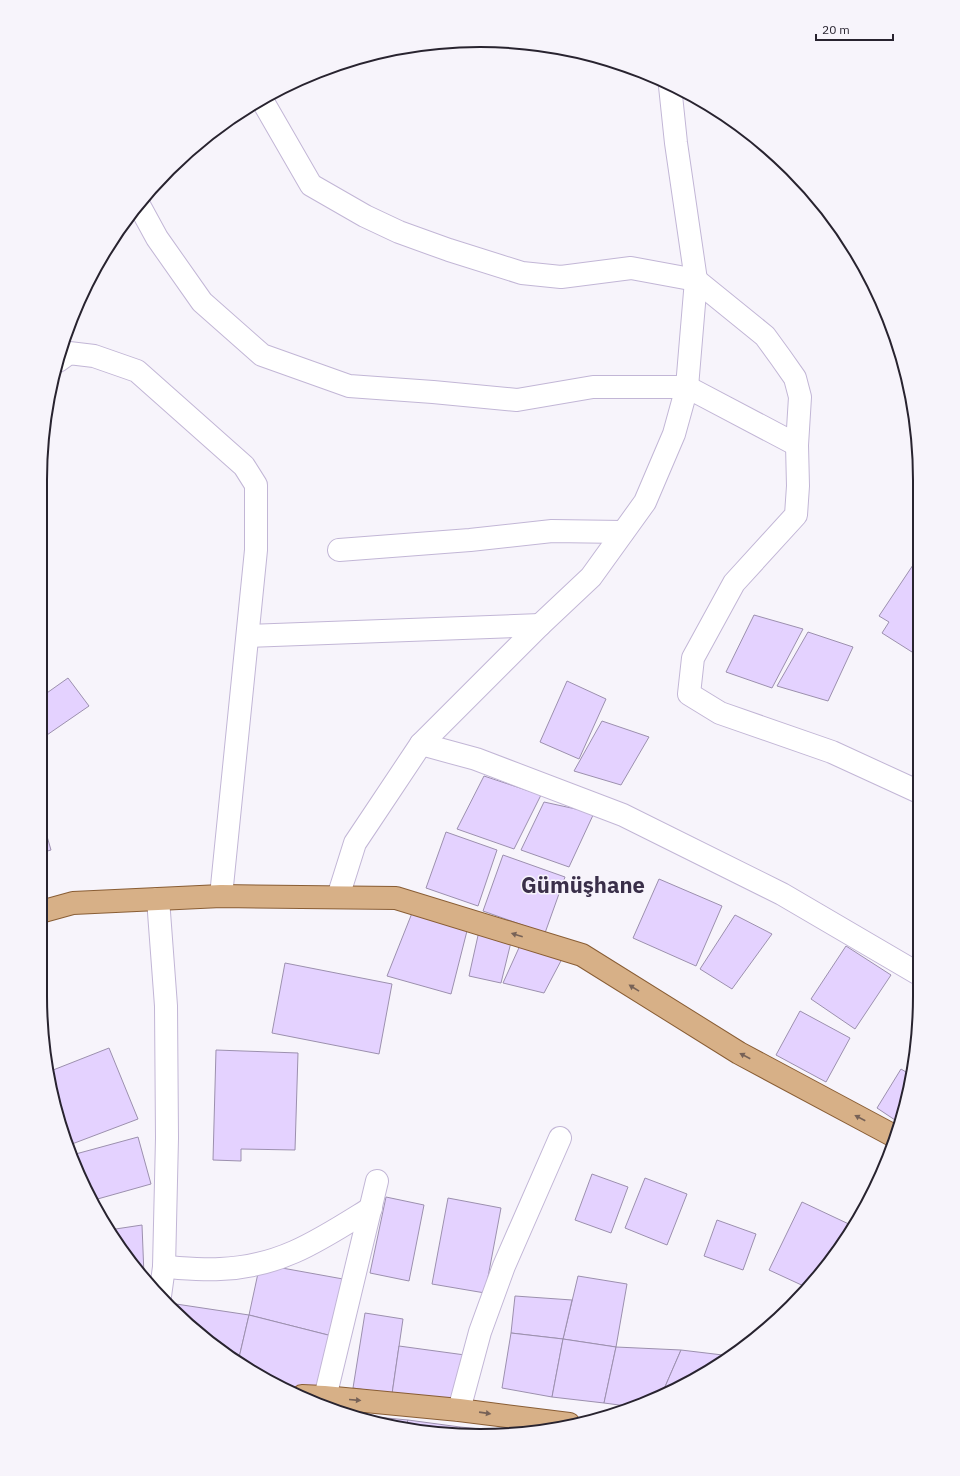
<svg xmlns="http://www.w3.org/2000/svg" width="960" height="1476" viewBox="0 0 960 1476" font-family="'IBM Plex Sans',sans-serif">
<rect width="100%" height="100%" fill="#f7f4fb"/>
<g fill="#e4d2ff" stroke="#9c90ae">
<polygon points="919,556 918,642 912,652 882,633 889,622 879,616"/>
<polygon points="754,615 803,629 772,688 726,672"/>
<polygon points="808,632 853,647 828,701 777,686"/>
<polygon points="68,678 89,706 44,737 44,695"/>
<polygon points="567,681 606,699 579,759 540,742"/>
<polygon points="602,721 649,737 621,785 574,771"/>
<polygon points="484,776 541,795 514,849 457,829"/>
<polygon points="544,802 594,813 569,867 521,850"/>
<polygon points="44,826 51,850 44,852"/>
<polygon points="446,832 497,850 478,906 426,888"/>
<polygon points="503,855 565,877 545,933 483,911"/>
<polygon points="659,879 722,906 696,966 633,938"/>
<polygon points="414,908 469,923 451,994 387,976"/>
<polygon points="735,915 772,934 732,989 700,969"/>
<polygon points="479,931 512,938 501,983 469,976"/>
<polygon points="522,941 563,957 544,993 503,983"/>
<polygon points="846,946 891,975 855,1029 811,999"/>
<polygon points="285,963 392,984 379,1054 272,1033"/>
<polygon points="800,1011 850,1038 826,1082 776,1055"/>
<polygon points="109,1048 138,1119 72,1144 53,1093 48,1072"/>
<polygon points="216,1050 298,1053 295,1150 241,1149 241,1161 213,1160"/>
<polygon points="901,1069 911,1075 898,1122 877,1108"/>
<polygon points="138,1137 151,1184 94,1200 72,1155"/>
<polygon points="592,1174 628,1187 611,1233 575,1220"/>
<polygon points="645,1178 687,1194 667,1245 625,1228"/>
<polygon points="386,1197 424,1205 409,1281 370,1273"/>
<polygon points="448,1198 501,1208 485,1293 432,1284"/>
<polygon points="802,1202 853,1226 846,1240 808,1288 769,1270"/>
<polygon points="717,1220 756,1234 743,1270 704,1256"/>
<polygon points="142,1225 144,1275 114,1241 109,1230"/>
<polygon points="260,1264 343,1279 332,1336 249,1315"/>
<polygon points="578,1276 627,1284 616,1347 563,1339"/>
<polygon points="515,1296 572,1300 563,1339 511,1333"/>
<polygon points="176,1304 249,1315 238,1362 212,1345 175,1312"/>
<polygon points="365,1313 403,1319 392,1394 353,1388"/>
<polygon points="249,1315 332,1336 316,1394 293,1392 260,1377 238,1362"/>
<polygon points="511,1333 563,1339 552,1397 502,1388"/>
<polygon points="563,1339 616,1347 604,1403 552,1397"/>
<polygon points="399,1346 465,1355 457,1403 392,1394"/>
<polygon points="616,1347 681,1350 661,1396 649,1402 634,1407 604,1403"/>
<polygon points="681,1350 731,1356 724,1362 661,1396"/>
<polygon points="343,1414 408,1420 405,1429 394,1428"/>
<polygon points="408,1420 460,1427 458,1434 405,1429"/>
<polygon points="460,1427 511,1432 480,1436 458,1434"/>
</g>
<g fill="none" stroke-linecap="round" stroke-linejoin="round">
<g stroke="#c2b6d6" stroke-width="24">
<g id="minor">
<polyline points="262,100 311,185 365,216 399,232 449,250 522,273 561,277 631,268 696,280 765,336 781,358 795,378 800,397 797,445 798,486 796,515 734,583 693,658 689,694 720,713 832,752 917,791"/>
<polyline points="139,205 157,238 202,302 262,355 349,386 433,392 517,400 593,387 687,387 797,445"/>
<polyline points="58,361 69,353 94,356 137,371 244,466 256,485 256,550 221,896"/>
<polyline points="339,550 470,540 552,531 623,532"/>
<polyline points="249,636 540,625"/>
<polyline points="421,744 476,759 623,815 782,894 917,973"/>
<polyline points="338,897 355,843 421,744 540,625 591,577 645,502 674,434 687,387 696,280 676,143 670,86"/>
<polyline points="158,899 166,1006 167,1138 164,1267 160,1296"/>
<path d="M164,1267c19,1 37,3 56,2 61,-2 101,-30 151,-61"/>
<polyline points="323,1406 377,1181"/>
<polyline points="459,1410 480,1332 504,1266 560,1138"/>
</g>
</g>
<g stroke="#895d34" stroke-width="24">
<g id="major">
<polyline points="44,911 73,903 221,896 396,898 582,955 739,1053 894,1136"/>
<polyline points="302,1396 324,1397 459,1410 569,1424"/>
</g>
</g>
<use href="#minor" stroke="#fff" stroke-width="22"/>
<use href="#major" stroke="#d7b087" stroke-width="22"/>
</g>
<defs><path id="oneway-solid" d="M-6-.8H1V-3.2L6.5 0L1 3.2V.8H-6Z"/></defs>
<g fill="#776257">
<use href="#oneway-solid" transform="translate(517 935) rotate(-163)"/>
<use href="#oneway-solid" transform="translate(634 988) rotate(-148)"/>
<use href="#oneway-solid" transform="translate(745 1056) rotate(-152)"/>
<use href="#oneway-solid" transform="translate(860 1118) rotate(-152)"/>
<use href="#oneway-solid" transform="translate(355 1400) rotate(5)"/>
<use href="#oneway-solid" transform="translate(485 1413) rotate(8)"/>
</g>
<g text-anchor="middle" dominant-baseline="central" stroke-width="3" stroke-linejoin="round" paint-order="stroke">
<g font-size="22" font-weight="bold" fill="#3a2f49" stroke="#f7f4fb">
<text x="583" y="884">Gümüşhane</text>
</g>
</g>
<path d="M0 0H960V1476H0ZM480 47H480A433 433 0 0 1 913 480V996A433 433 0 0 1 480 1429H480A433 433 0 0 1 47 996V480A433 433 0 0 1 480 47Z" fill="#f7f4fb" fill-rule="evenodd"/>
<path fill="none" stroke="#28232f" stroke-width="2" d="M480 47H480A433 433 0 0 1 913 480V996A433 433 0 0 1 480 1429H480A433 433 0 0 1 47 996V480A433 433 0 0 1 480 47Z"/>
<path d="M816 34v6h77v-6" fill="none" stroke="#28232f" stroke-width="2"/>
<text x="822" y="34" font-size="12" fill="#28232f" stroke="#f7f4fb" stroke-width="3" paint-order="stroke">20 m</text>
</svg>
